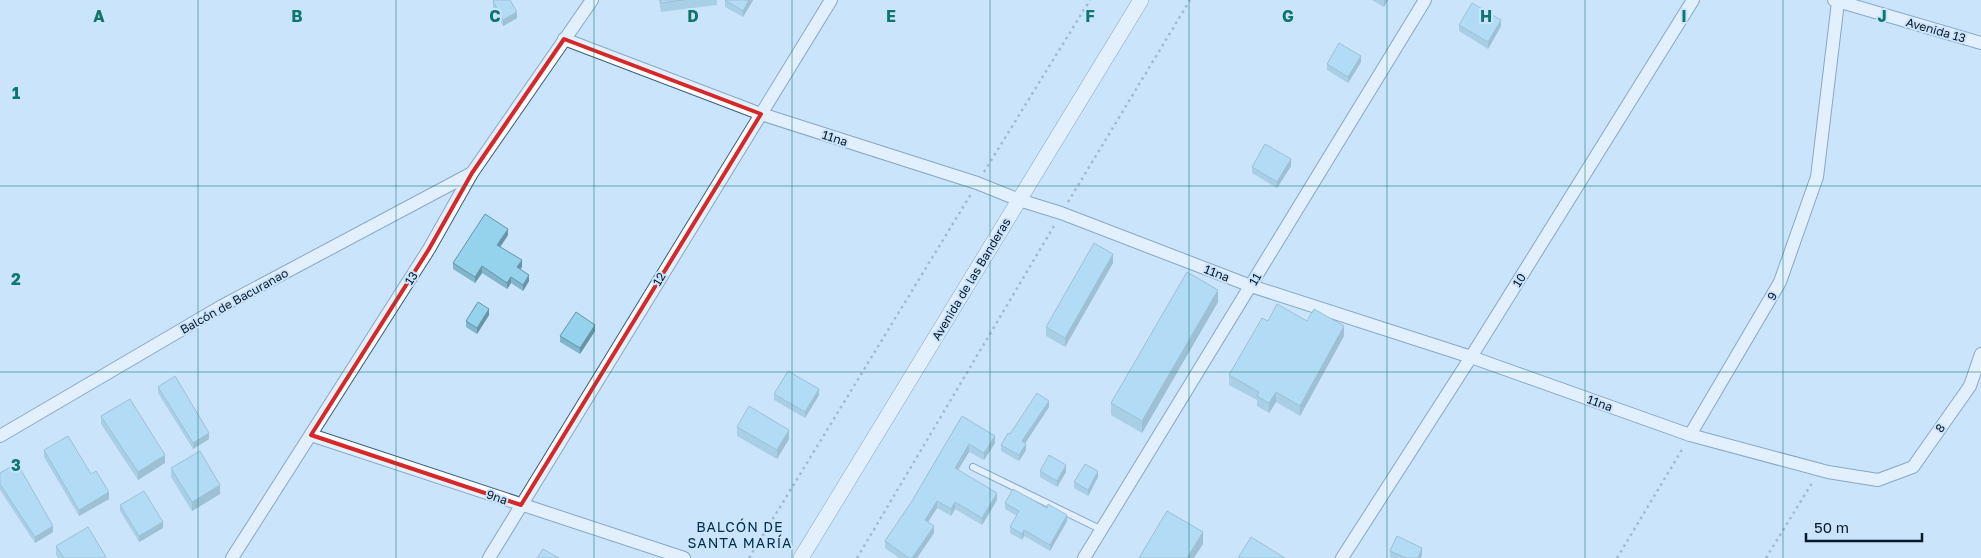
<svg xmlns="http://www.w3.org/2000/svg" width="1981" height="558" viewBox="0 0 1981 558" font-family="'Golos Text',sans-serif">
<rect width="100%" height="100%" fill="#cae4fc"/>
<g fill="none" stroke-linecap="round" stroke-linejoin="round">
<g stroke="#365f82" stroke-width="8">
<polyline id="service" points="973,467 1102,530"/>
</g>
<g stroke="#365f82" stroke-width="14">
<g id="minor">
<polyline points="1834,0 1981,43"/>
<polyline points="564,39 761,114 977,183 1019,200 1061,213 1251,286 1471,357 1690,435 1828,472 1878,480 1913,467 1970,386 1981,354"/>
<polyline points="311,435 684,558"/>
<polyline points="1690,435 1780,282 1817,177 1838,2"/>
<polyline points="0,436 222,306 472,173"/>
<polyline points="232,558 429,249 472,173 592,0"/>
<polyline points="489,558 831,0"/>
<polyline points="1084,558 1425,0"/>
<polyline points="1342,558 1471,357 1693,0"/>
</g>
</g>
<g stroke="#365f82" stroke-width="16">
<polyline id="tertiary" points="801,558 1141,0"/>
</g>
<g stroke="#71879b" stroke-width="2.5" stroke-dasharray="2.5 4" stroke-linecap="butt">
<polyline points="984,172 1090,0"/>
<polyline points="1068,202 1190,0"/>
<polyline points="749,558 971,194"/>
<polyline points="857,558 1054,226"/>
<polyline points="1617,558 1683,448"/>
<polyline points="1766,558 1812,483"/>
</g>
<use href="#service" stroke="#fff" stroke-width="6"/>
<use href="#minor" stroke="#fff" stroke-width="12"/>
<use href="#tertiary" stroke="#fff" stroke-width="15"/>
</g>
<g fill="#80b5cc">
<polygon points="659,0 717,0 717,5 661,12"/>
<polygon points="725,0 753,0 743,17 725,7"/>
<polygon points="1372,0 1388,0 1384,7"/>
<polygon points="493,1 517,18 503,26 493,7"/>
<polygon points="1459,25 1501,26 1488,49 1459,31"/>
<polygon points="1361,62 1348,83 1327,70 1327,64"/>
<polygon points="1291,166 1277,188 1252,173 1252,167"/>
<polygon points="508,235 500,247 522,267 520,269 529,281 523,291 511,283 507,289 482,273 475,283 453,269 453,263"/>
<polygon points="1113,263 1065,347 1046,336 1046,327"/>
<polygon points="1218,302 1142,433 1111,415 1111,403"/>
<polygon points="489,315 477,334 466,327 466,321"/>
<polygon points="1268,321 1307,321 1344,336 1300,416 1276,402 1269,413 1257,406 1257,400 1229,385 1229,375"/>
<polygon points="595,331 580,354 560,342 560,336"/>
<polygon points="158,387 209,439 193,449 158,393"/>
<polygon points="774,394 819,395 805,418 774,400"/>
<polygon points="1049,407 1025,443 1026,450 1019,461 1001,451 1001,445 1010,434"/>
<polygon points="101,416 165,463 138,480 101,424"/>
<polygon points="962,416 995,443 984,460 969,452 958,470 997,500 982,525 955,509 951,516 937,508 928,522 934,533 917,558 899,558 885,548 885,541 912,501"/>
<polygon points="737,427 789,439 777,459 737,436"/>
<polygon points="44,450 91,474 109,499 79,516 44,457"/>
<polygon points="171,468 220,494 192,511 171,477"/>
<polygon points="1040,471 1066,472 1057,487 1040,477"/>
<polygon points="0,473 53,532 35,543 0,490"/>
<polygon points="1098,477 1088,496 1074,488 1074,482"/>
<polygon points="1005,503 1067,521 1050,551 1024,536 1022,540 1010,533 1010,527 1017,516 1005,509"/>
<polygon points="120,505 163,528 139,542 120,511"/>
<polygon points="56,546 106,558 58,558 56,555"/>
<polygon points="1390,551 1422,554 1421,558 1393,558 1390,557"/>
</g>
<g fill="#6894a6">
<polygon points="749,0 753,0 743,17 743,11"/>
<polygon points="1384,0 1388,0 1384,7"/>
<polygon points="517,12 517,18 503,26 503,20"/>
<polygon points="1501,20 1501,26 1488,49 1488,42"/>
<polygon points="1361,56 1361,62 1348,83 1348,77"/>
<polygon points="1291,159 1291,166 1277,188 1277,182"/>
<polygon points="508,229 508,235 497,252 497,245"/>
<polygon points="1113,254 1113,263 1065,347 1065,338"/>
<polygon points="522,260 522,267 517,273 517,267"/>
<polygon points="482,266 482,273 475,283 475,277"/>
<polygon points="529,275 529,281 523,291 523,285"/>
<polygon points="511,277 511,283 507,289 507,283"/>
<polygon points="1218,290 1218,302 1142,433 1142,421"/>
<polygon points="489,309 489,315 477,334 477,328"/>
<polygon points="595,325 595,331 580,354 580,348"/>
<polygon points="1344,326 1344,336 1300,416 1300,406"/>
<polygon points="819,389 819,395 805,418 805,412"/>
<polygon points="1276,392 1276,402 1269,413 1269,403"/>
<polygon points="1049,401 1049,407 1022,448 1022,441"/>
<polygon points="789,430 789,439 777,459 777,450"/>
<polygon points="209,433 209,439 193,449 193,443"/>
<polygon points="995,436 995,443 984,460 984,453"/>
<polygon points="969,444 969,452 955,475 955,468"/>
<polygon points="1026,444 1026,450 1019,461 1019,455"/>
<polygon points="165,455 165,463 138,480 138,472"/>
<polygon points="1066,465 1066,472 1057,487 1057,481"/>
<polygon points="1098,471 1098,477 1088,496 1088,490"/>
<polygon points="220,485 220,494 192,511 192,502"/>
<polygon points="109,492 109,499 79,516 79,510"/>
<polygon points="997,493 997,500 982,525 982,518"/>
<polygon points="937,501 937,508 925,527 925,520"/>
<polygon points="955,502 955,509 951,516 951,509"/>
<polygon points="1067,515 1067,521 1050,551 1050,545"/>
<polygon points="163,522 163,528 139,542 139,536"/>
<polygon points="53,526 53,532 35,543 35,537"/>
<polygon points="934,526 934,533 917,558 912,558"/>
<polygon points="1024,530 1024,536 1022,540 1022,534"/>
<polygon points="1203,532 1203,544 1194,558 1187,558"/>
<polygon points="1422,548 1422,554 1421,558 1418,558"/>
</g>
<g fill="#95d3ed" stroke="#6894a6">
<polygon points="494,0 510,0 517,12 503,20 493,1"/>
<polygon points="660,0 684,0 661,3"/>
<polygon points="725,0 749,0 743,11"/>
<polygon points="1472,3 1501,20 1488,42 1459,25"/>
<polygon points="1339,43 1361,56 1348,77 1327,64"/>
<polygon points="1265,144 1291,159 1277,182 1252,167"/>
<polygon points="485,214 508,229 497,245 522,260 517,267 529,275 523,285 511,277 507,283 482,266 475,277 453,263"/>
<polygon points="1094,243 1113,254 1065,338 1046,327"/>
<polygon points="1187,272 1218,290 1142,421 1111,403"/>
<polygon points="478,302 489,309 477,328 466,321"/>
<polygon points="1277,304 1307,321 1314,309 1344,326 1300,406 1276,392 1269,403 1257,396 1259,392 1229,375 1262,318 1268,321"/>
<polygon points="576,312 595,325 580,348 560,336"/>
<polygon points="788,371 819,389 805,412 774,394"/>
<polygon points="175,376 209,433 193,443 158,387"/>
<polygon points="1037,393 1049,401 1022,441 1026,444 1019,455 1001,445 1008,433 1010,434"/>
<polygon points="130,399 165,455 138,472 101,416"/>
<polygon points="749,406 789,430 777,450 737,427"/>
<polygon points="962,416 995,436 984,453 969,444 955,468 997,493 982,518 955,502 951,509 937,501 925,520 934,526 912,558 909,558 885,541 912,501"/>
<polygon points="68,436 91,474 96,471 109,492 79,510 44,450"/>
<polygon points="200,451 220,485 192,502 171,468"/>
<polygon points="1049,455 1066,465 1057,481 1040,471"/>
<polygon points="17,463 53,526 35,537 0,484 0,473"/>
<polygon points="1085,464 1098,471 1088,490 1074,482"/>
<polygon points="1013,489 1047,508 1048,504 1067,515 1050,545 1024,530 1022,534 1010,527 1019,511 1005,503"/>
<polygon points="144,491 163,522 139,536 120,505"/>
<polygon points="1167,511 1203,532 1187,558 1139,558"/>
<polygon points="88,527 106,557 104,558 64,558 56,546"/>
<polygon points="1397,536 1422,548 1418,558 1406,558 1390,551"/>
<polygon points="1251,537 1285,558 1238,558"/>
<polygon points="543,549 559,558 537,558"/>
</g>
<path d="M0 0H1981V558H0ZM564,39l197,75 -240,391 -210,-70 118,-186 43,-76z" fill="#cae4fc" fill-opacity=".55" fill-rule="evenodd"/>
<path fill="none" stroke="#d62828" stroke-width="4" stroke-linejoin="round" d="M564,39l197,75 -240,391 -210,-70 118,-186 43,-76z"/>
<path fill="none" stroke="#0f766e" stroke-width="1" stroke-opacity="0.55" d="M198,0v558M396,0v558M594,0v558M792,0v558M990,0v558M1189,0v558M1387,0v558M1585,0v558M1783,0v558M0,186h1981M0,372h1981"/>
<g text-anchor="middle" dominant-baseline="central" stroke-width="4" stroke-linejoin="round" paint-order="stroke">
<g font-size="12" fill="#081928" stroke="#cae4fc">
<text transform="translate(1936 30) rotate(16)">Avenida 13</text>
<text transform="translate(835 138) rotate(18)">11na</text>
<text transform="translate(1217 273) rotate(21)">11na</text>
<text transform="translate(411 278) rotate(-57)">13</text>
<text transform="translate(659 279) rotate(-59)">12</text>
<text transform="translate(971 279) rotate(-59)">Avenida de las Banderas</text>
<text transform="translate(1255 279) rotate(-59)">11</text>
<text transform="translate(1519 280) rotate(-58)">10</text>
<text transform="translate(1772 296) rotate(-60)">9</text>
<text transform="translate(234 301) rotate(-29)">Balcón de Bacuranao</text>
<text transform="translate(1600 403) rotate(20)">11na</text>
<text transform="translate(1940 428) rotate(-55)">8</text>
<text transform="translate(497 497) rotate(19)">9na</text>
</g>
<g font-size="14" letter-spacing="1" fill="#012d4d" stroke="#cae4fc">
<text x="740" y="526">BALCÓN DE<tspan x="740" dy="16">SANTA MARÍA</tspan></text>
</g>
</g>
<g font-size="16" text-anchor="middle" font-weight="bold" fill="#0f766e" stroke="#cae4fc" stroke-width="4" stroke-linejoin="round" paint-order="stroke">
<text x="99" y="22">A</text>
<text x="297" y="22">B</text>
<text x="495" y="22">C</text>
<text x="693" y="22">D</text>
<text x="891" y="22">E</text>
<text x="1090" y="22">F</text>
<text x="1288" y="22">G</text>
<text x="1486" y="22">H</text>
<text x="1684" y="22">I</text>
<text x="1882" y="22">J</text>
<text x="16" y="99">1</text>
<text x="16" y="285">2</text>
<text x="16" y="471">3</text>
</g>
<path d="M1806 533v8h116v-8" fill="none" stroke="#081928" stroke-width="2.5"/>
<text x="1814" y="533" font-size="15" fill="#081928" stroke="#cae4fc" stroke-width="4" paint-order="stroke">50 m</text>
</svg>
